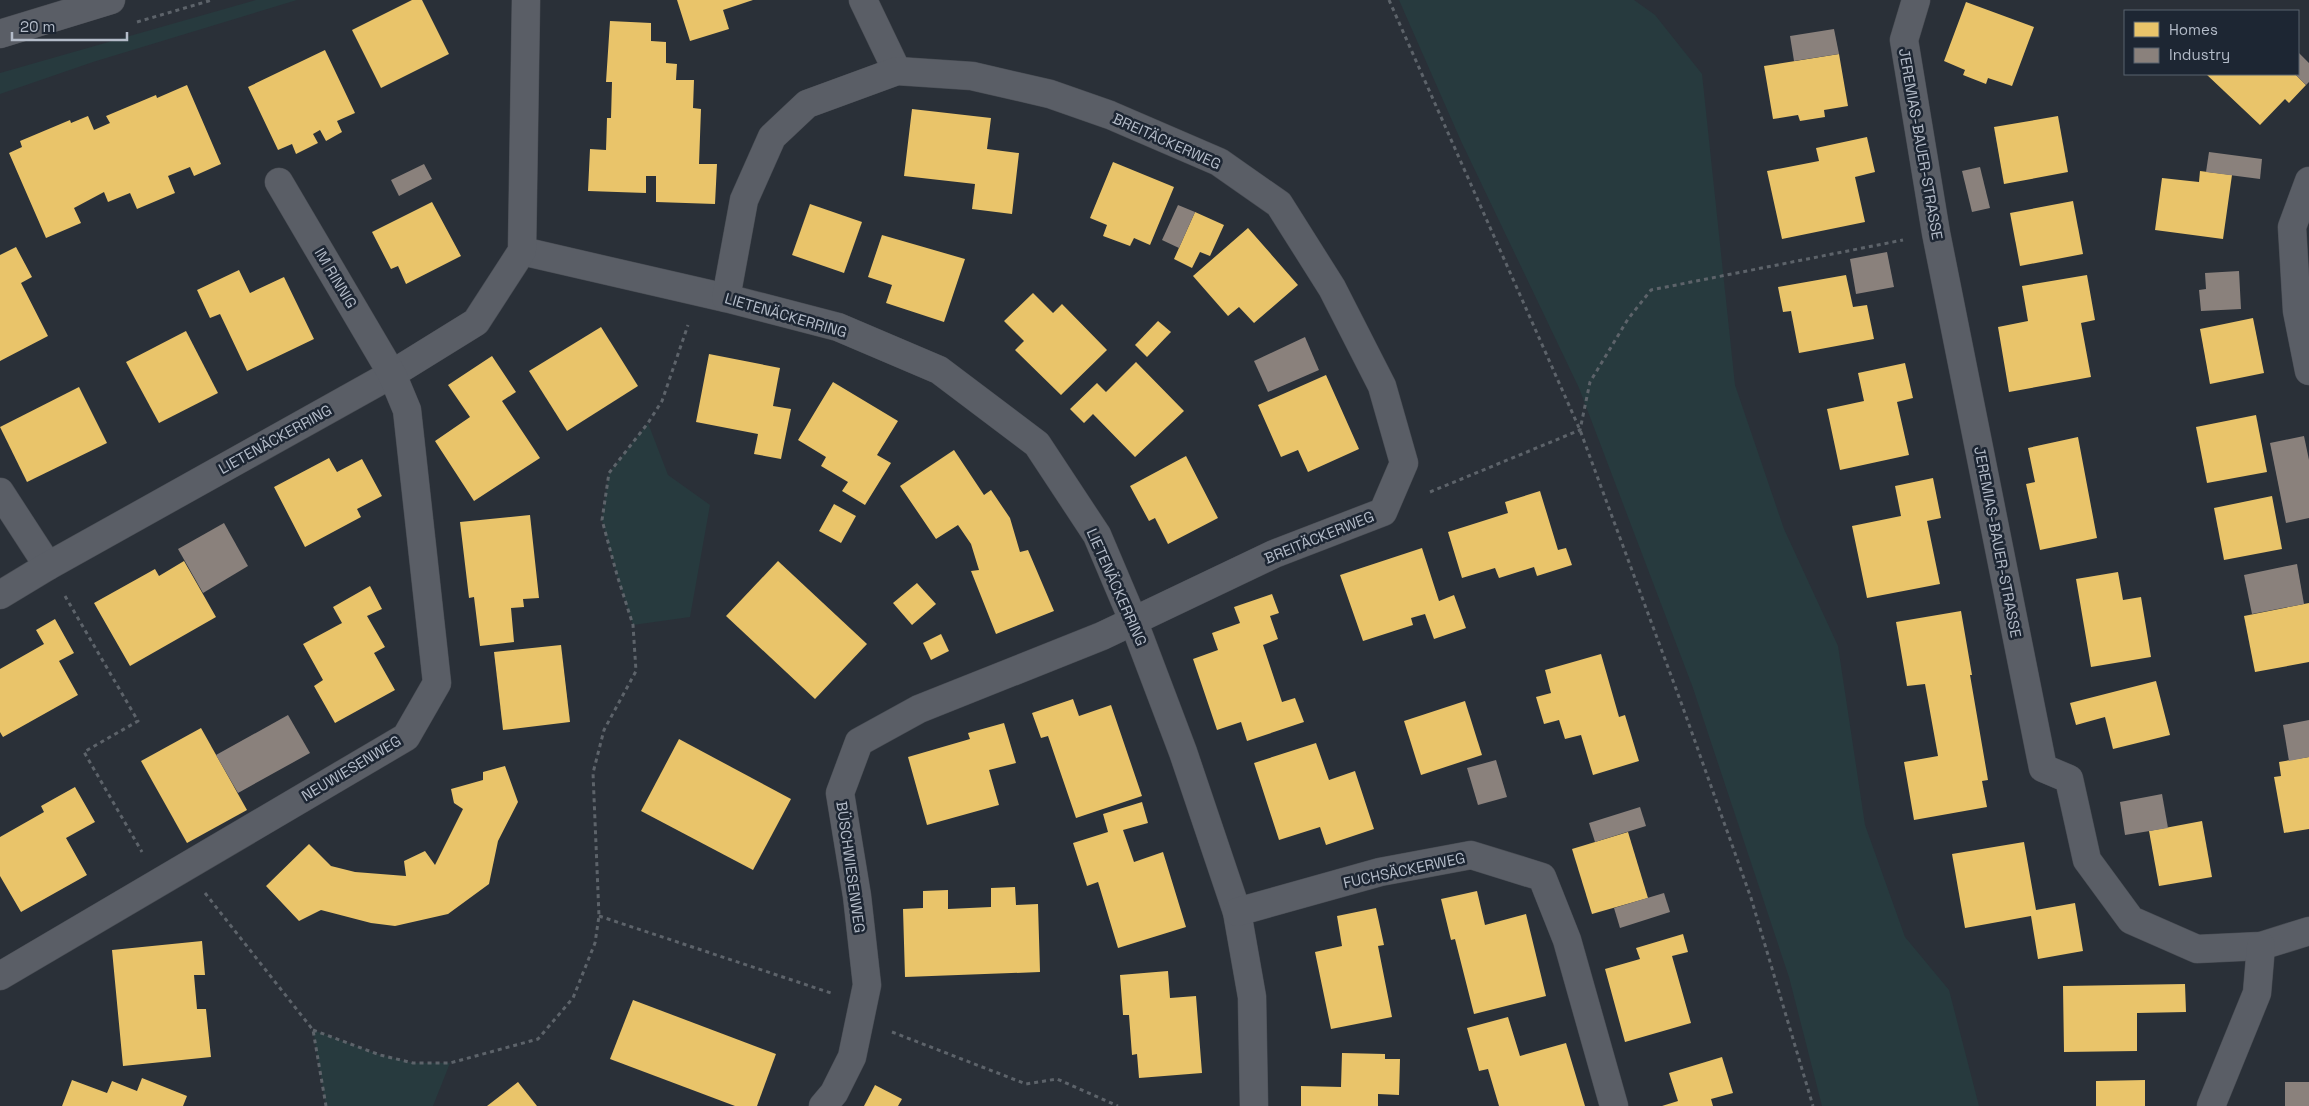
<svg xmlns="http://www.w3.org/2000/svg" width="2309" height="1106" viewBox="0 0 2309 1106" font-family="'Space Grotesk',sans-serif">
<rect width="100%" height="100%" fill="#2a3038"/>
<g fill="#273a3e">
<polygon points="256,0 297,0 93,62 0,94 0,73"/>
<polygon points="1399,0 1634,0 1655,15 1702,74 1735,385 1784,529 1838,646 1865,825 1905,937 1949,990 1979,1106 1822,1106 1789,977 1693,688 1579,388 1461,141"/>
<polygon points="648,423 668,475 710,505 690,617 633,625 617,575 602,520 609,473"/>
<polygon points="313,1030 380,1055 413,1063 450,1063 433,1106 326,1106"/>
</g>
<g fill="#e9c46a">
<polygon points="412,0 422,0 449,54 381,88 352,30"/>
<polygon points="677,0 753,0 723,10 729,29 690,41"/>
<polygon points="1966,2 2034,27 2012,86 1988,78 1986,84 1963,75 1965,70 1944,61"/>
<polygon points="610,21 651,23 651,41 666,42 666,63 677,64 676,80 694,80 693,108 701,109 699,164 717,164 715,204 656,202 656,176 646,176 646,193 588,191 590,149 606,150 607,118 611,118 612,82 606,82"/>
<polygon points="325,50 355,113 337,121 342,132 326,141 320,130 313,134 318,143 296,154 292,144 278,150 248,87"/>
<polygon points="1839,54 1848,106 1824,110 1825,117 1800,121 1798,115 1773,119 1764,66"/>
<polygon points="2206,74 2295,74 2306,85 2289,103 2285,99 2260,125"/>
<polygon points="187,85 221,164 194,176 190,167 168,176 175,193 137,209 130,193 108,202 104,192 74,208 81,223 46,238 9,153 22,147 20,141 70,120 71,123 88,116 94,130 110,123 106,116 156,95 157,98"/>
<polygon points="912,109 991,118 987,149 1019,153 1012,214 972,209 975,184 904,176"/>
<polygon points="2058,116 2068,172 2004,184 1994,127"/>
<polygon points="1867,137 1875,172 1855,177 1865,222 1782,239 1767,171 1819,161 1816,148"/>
<polygon points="1113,162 1174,187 1150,245 1134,238 1130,246 1103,236 1107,225 1090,218"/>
<polygon points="2200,171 2232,175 2223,239 2155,230 2162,178 2199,182"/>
<polygon points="2073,201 2083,254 2020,266 2010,213"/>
<polygon points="432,202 461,256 406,284 398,266 391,269 372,232"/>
<polygon points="810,204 862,222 844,273 792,255"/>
<polygon points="1195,212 1224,225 1210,256 1200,252 1192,268 1174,259"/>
<polygon points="1248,228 1298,285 1254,323 1239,307 1228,316 1193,276"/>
<polygon points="882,235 965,259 944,322 886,303 892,285 868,277"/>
<polygon points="16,247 32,277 21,283 48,336 0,361 0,255"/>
<polygon points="239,270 250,293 284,277 314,339 247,371 220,314 210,318 197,290"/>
<polygon points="1846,275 1853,307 1867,305 1874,339 1799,353 1791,311 1783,312 1778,287"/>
<polygon points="2087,275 2095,320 2081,323 2091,377 2009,392 1998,327 2028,321 2022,286"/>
<polygon points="1033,293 1053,313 1062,304 1107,350 1061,395 1015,350 1024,341 1004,321"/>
<polygon points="2253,318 2264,373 2210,384 2200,329"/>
<polygon points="1158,321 1171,332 1147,357 1135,345"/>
<polygon points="601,327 638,386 567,431 529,371"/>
<polygon points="186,331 218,393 159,423 126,362"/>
<polygon points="709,354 780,368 773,406 791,409 781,459 754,454 758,434 696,422"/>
<polygon points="492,356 516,392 502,401 540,458 474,501 435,441 470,417 448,385"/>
<polygon points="1136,362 1184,411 1135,457 1093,414 1084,423 1070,409 1097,383 1106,392"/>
<polygon points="1905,363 1913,398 1897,402 1909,455 1840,470 1827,409 1864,401 1858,373"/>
<polygon points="1326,375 1359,449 1308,472 1298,450 1281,457 1258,405"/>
<polygon points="833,382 898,421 877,455 891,463 865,505 842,491 848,482 821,466 826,457 798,440"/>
<polygon points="79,387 107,443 27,482 0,427"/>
<polygon points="2256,415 2267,472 2207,483 2196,427"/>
<polygon points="2078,437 2097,538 2040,550 2026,484 2035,482 2028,448"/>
<polygon points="954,450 984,495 991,490 1010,518 1020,552 1028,550 1054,611 996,634 971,571 979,570 971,544 958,525 936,539 900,486"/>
<polygon points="1186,456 1218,518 1168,544 1155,518 1149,521 1130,486"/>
<polygon points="329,458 337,472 362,459 382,496 357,509 361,517 305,547 274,487"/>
<polygon points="1933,478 1941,518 1927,521 1940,584 1867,598 1852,526 1901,516 1895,486"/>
<polygon points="1540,491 1558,550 1566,548 1572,565 1537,576 1534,567 1499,578 1495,568 1462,578 1448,532 1508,513 1505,502"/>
<polygon points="2272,496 2282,549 2224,560 2214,508"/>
<polygon points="834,504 856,516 841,543 819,531"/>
<polygon points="530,515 539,598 523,599 524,607 511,608 514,642 480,646 474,597 469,598 460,522"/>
<polygon points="1422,548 1439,601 1454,595 1466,628 1434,639 1425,614 1411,618 1413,625 1363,641 1340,575"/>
<polygon points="184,561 216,617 130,666 94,603 155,569 159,576"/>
<polygon points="778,561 867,644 815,699 726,616"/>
<polygon points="2118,572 2123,600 2141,597 2151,657 2091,667 2076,579"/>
<polygon points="917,583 936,604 912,625 893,603"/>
<polygon points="370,586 382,609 367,616 385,647 374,653 395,690 335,723 314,686 323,680 303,644 342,623 333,607"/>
<polygon points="1272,594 1279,613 1270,616 1278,639 1263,645 1282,702 1295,698 1304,722 1247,741 1241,722 1217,730 1193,659 1218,650 1212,633 1240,623 1234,607"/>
<polygon points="2309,603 2309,662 2255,672 2244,616"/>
<polygon points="1961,611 1972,675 1970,675 1988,780 1982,781 1987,807 1914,820 1904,762 1938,756 1925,684 1907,686 1896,622"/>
<polygon points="55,619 74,653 59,661 78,695 3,737 0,732 0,669 44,644 36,630"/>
<polygon points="941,634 949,651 931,660 923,643"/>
<polygon points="561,645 570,722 503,730 494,652"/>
<polygon points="1601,654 1619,717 1625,715 1639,761 1593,775 1581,735 1565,739 1559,720 1544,724 1536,697 1551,693 1545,670"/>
<polygon points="2156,681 2170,735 2113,749 2105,717 2076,725 2070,703"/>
<polygon points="1073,699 1079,716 1111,705 1142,796 1076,818 1048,736 1041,738 1032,713"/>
<polygon points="1465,701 1482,755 1421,775 1404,721"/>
<polygon points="1004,723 1016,763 989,770 999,805 927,825 908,757 970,739 968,733"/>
<polygon points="201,728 247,810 187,843 141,761"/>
<polygon points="679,739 791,799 753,870 641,811"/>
<polygon points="1316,743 1329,780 1355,771 1374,829 1326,845 1320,827 1279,840 1254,763"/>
<polygon points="2309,757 2309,829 2284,833 2274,777 2281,776 2279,762"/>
<polygon points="505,766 518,802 498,841 489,884 448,914 395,926 371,923 321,910 299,921 266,886 309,844 331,866 355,872 406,876 404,861 425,851 435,865 463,809 454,803 451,789 483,780 483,772"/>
<polygon points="75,787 95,822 66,838 87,875 21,912 0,876 0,837 44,812 41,806"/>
<polygon points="1142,802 1148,823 1123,830 1134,862 1163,852 1186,927 1118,948 1098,882 1087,886 1073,843 1108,832 1103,814"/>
<polygon points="2202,821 2212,877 2159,886 2149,831"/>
<polygon points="1628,832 1648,898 1592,914 1572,849"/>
<polygon points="2024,842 2036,910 2075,903 2083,951 2038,959 2031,916 1965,928 1952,854"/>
<polygon points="1015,887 1016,905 1038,904 1040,972 905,977 903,909 923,908 923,891 948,890 948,909 991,907 991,888"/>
<polygon points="1477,891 1485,925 1526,914 1546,996 1474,1014 1455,939 1451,940 1441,899"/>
<polygon points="1376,908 1384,945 1378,946 1392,1017 1331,1029 1315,952 1342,946 1337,916"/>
<polygon points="1683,934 1688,952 1672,956 1691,1023 1625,1042 1605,969 1640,959 1636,948"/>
<polygon points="202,941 205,975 194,975 197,1009 206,1009 211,1057 123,1066 112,950"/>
<polygon points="1168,971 1170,998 1196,996 1202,1073 1139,1078 1137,1054 1132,1055 1129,1015 1123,1015 1120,975"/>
<polygon points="2185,984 2186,1012 2137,1013 2137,1051 2064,1052 2063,986"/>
<polygon points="633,1000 776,1054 757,1106 735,1106 610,1059"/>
<polygon points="1508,1017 1520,1056 1566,1043 1585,1106 1499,1106 1488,1069 1479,1071 1467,1028"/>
<polygon points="1342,1053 1385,1054 1385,1059 1400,1059 1399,1095 1378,1094 1378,1106 1301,1106 1301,1086 1341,1087"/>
<polygon points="1722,1057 1733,1093 1711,1099 1713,1106 1662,1106 1678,1101 1669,1073"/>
<polygon points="142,1078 187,1096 183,1106 62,1106 72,1080 107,1093 112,1081 137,1091"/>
<polygon points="2145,1080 2145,1106 2096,1106 2096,1081"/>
<polygon points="518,1082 537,1106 487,1106"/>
<polygon points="875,1085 902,1099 898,1106 864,1106"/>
</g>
<g fill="#8a817c">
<polygon points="1834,29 1839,54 1794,61 1790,36"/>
<polygon points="2298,52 2309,63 2309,82 2306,85 2295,74 2298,74"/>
<polygon points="2209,152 2262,159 2260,179 2206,172"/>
<polygon points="424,164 432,179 399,196 391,180"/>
<polygon points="1980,167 1990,208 1972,212 1962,171"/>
<polygon points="1178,205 1195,212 1179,248 1162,240"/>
<polygon points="1887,252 1894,287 1856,294 1850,259"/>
<polygon points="2239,271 2241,309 2201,311 2199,290 2206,289 2205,273"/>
<polygon points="1305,337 1319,370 1268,392 1254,361"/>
<polygon points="2304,436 2309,460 2309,518 2286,523 2270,443"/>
<polygon points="224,523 248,566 203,593 178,549"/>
<polygon points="2297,564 2304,604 2252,614 2244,575"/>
<polygon points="288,715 310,753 238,793 216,755"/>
<polygon points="2309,720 2309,757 2289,761 2283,725"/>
<polygon points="1496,760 1507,797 1478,805 1467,768"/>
<polygon points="2162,794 2168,828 2125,835 2120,802"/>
<polygon points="1640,807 1646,826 1595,842 1589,823"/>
<polygon points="1664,893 1670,912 1620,928 1614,908"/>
<rect x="2285" y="1082" width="24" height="24"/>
</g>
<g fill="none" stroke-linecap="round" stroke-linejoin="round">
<g stroke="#484c53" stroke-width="29">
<g id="minor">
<polyline points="863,0 897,71"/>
<polyline points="1916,0 1904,40 1936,233 2043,768 2069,779 2087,860 2131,920 2197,949 2261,946 2309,931"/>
<polyline points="0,34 111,0"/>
<polyline points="2309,181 2292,227 2297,311 2309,371"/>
<polyline points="522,251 726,298 838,327 939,370 1037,444 1097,535 1133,620 1183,752 1237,912 1252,997 1254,1106"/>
<polyline points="726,298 744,200 772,137 807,104 897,71 972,76 1050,94 1110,115 1219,162 1279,204 1332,288 1382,386 1404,463 1383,512 1274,554 1102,636 919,709 859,742 840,793 857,896 867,985 852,1057 834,1093 823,1106"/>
<polyline points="0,492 48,566"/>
<polyline points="0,595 48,566 392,374 476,322 522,251 526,0"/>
<polyline points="1237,912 1380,872 1471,855 1542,877 1567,940 1614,1106"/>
<polyline points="0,976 406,737 437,683 407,410 392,374 279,182"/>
<polyline points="2211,1106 2257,993 2261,946"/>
</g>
</g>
<g stroke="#5d636a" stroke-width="3" stroke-dasharray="4 4" stroke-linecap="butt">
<polyline points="1389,0 1580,430 1682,705 1751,898 1813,1106"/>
<polyline points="137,22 212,0"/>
<polyline points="1430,492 1580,430 1590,382 1628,319 1651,290 1903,240"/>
<polyline points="65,596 138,721 84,752 142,852"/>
<polyline points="205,893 313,1030 326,1106"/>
<polyline points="599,916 831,993"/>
<polyline points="313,1030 380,1055 413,1063 450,1063 538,1039 573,998 595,943 599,916 593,773 604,730 636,671 633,625 617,575 602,520 609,473 648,423 662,401 688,325"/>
<polyline points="892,1032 1026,1084 1057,1079 1118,1106"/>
</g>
<use href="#minor" stroke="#5a5e66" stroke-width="28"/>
</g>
<g text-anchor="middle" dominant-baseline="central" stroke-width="5" stroke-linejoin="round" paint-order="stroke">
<g font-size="15" fill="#b4bcc9" stroke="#1d2633">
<text transform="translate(1167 141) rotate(24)">BREITÄCKERWEG</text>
<text transform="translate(1921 144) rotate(80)">JEREMIAS-BAUER-STRASSE</text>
<text transform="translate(336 278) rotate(59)">IM RINNIG</text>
<text transform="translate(786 315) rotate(16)">LIETENÄCKERRING</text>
<text transform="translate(275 439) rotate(-29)">LIETENÄCKERRING</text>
<text transform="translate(1319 537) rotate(-22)">BREITÄCKERWEG</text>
<text transform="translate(1998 542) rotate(79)">JEREMIAS-BAUER-STRASSE</text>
<text transform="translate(1117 587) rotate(66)">LIETENÄCKERRING</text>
<text transform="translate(351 768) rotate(-31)">NEUWIESENWEG</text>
<text transform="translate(851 867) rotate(82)">BÜSCHWIESENWEG</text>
<text transform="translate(1404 870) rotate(-12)">FUCHSÄCKERWEG</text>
</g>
</g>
<rect x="2124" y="10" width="175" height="65" fill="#1d2633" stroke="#59626f"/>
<rect x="2134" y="22" width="25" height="15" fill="#e9c46a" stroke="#59626f"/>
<text x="2169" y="35" font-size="15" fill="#b4bcc9">Homes</text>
<rect x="2134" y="48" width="25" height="15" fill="#8a817c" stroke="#59626f"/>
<text x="2169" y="60" font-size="15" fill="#b4bcc9">Industry</text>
<path d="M12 32v8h115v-8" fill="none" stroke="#b4bcc9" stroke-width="2.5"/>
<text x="20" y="32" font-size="15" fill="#b4bcc9" stroke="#1d2633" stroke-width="4" paint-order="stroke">20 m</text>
</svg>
